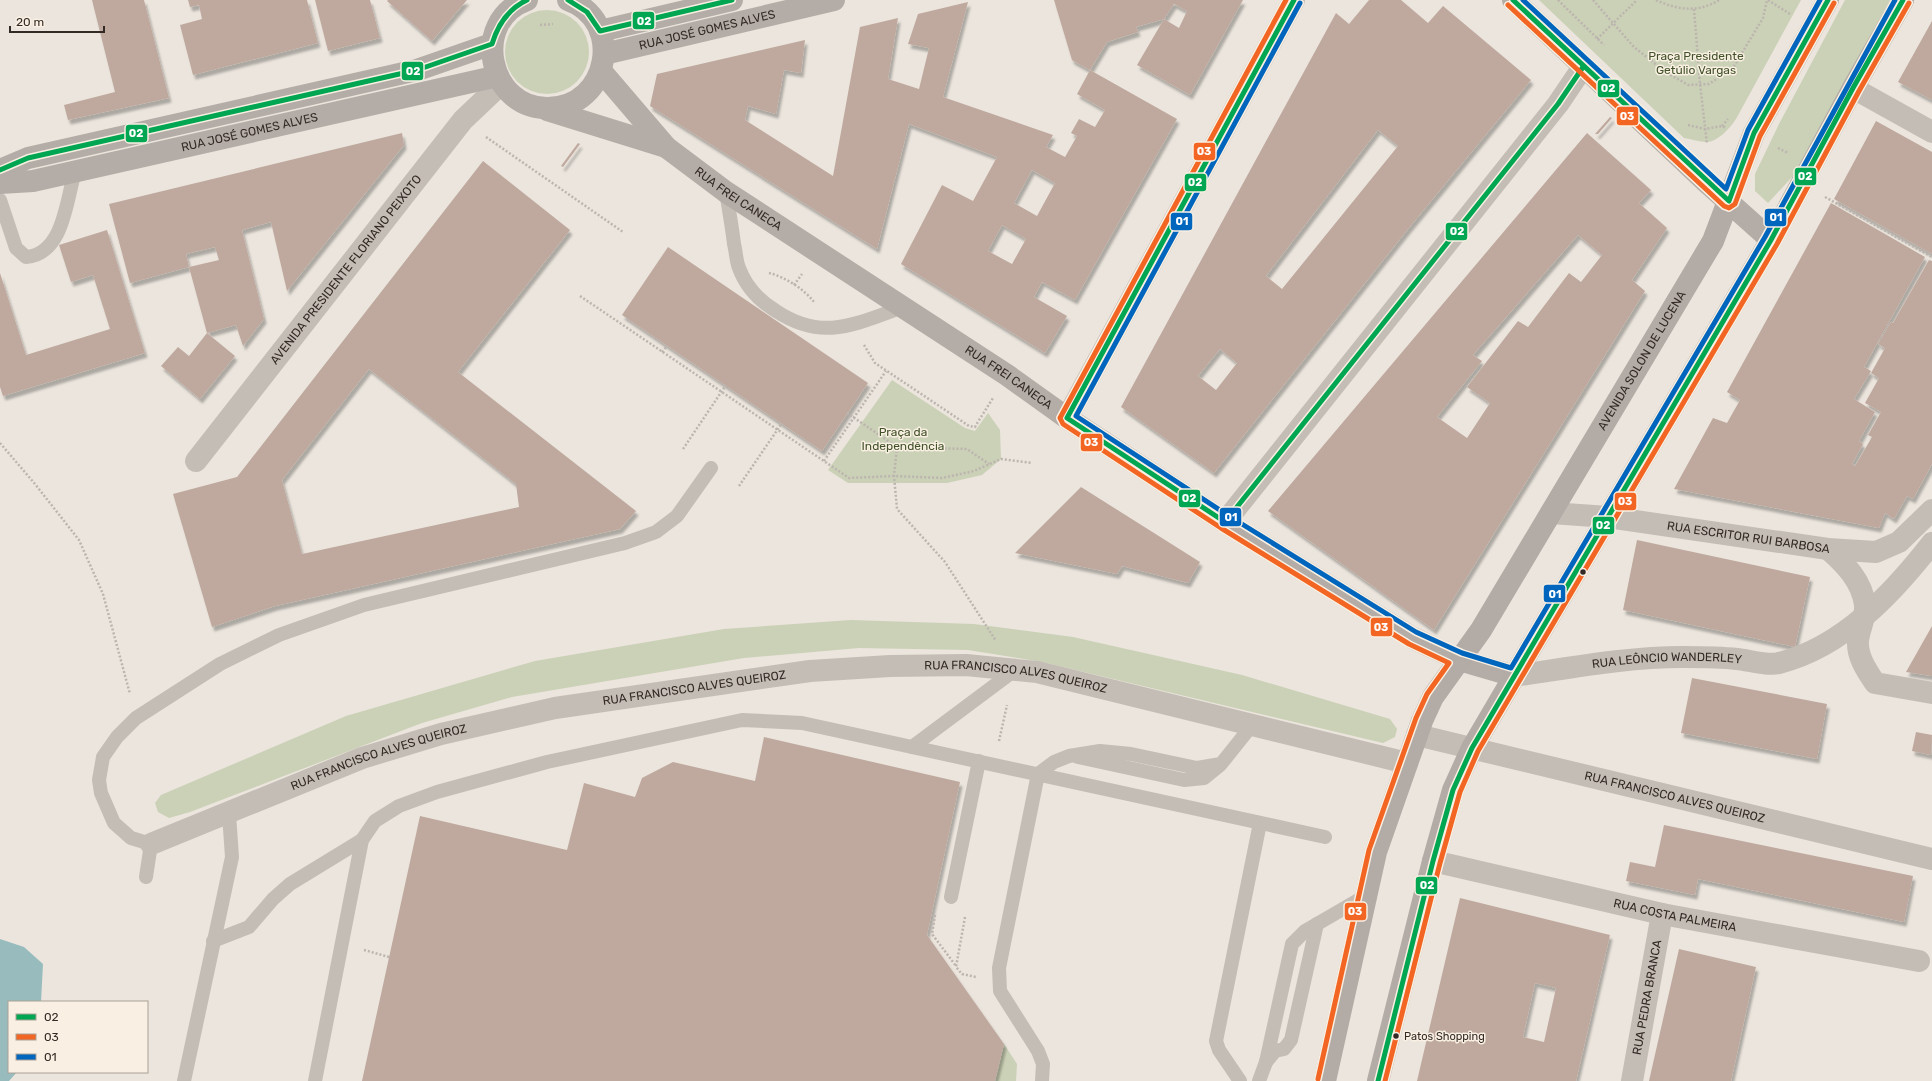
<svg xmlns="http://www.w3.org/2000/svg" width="1932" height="1081" viewBox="0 0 1932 1081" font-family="Rubik,sans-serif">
<defs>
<filter id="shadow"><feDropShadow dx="2.5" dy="4.5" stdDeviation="1" flood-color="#0004"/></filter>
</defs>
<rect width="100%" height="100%" fill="#ebe5dd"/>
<g fill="#cbd1b6">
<path d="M1539,0h262l-65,119c-6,9 -18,23 -30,23 -6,0 -15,-3 -22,-4z"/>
<polygon points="1845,0 1890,0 1793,176 1768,203 1755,191 1755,174 1779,124"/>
<circle cx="547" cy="52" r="42"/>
<polygon points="892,380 965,428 975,431 988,413 1000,430 1001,459 982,475 947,483 848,483 828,470"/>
<polygon points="851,620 974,624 1073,637 1242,675 1390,719 1397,729 1395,737 1383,743 1042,662 968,650 859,648 744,658 512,697 422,723 190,812 169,818 158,812 155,803 161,795 346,716 535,661 724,629"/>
<polygon points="1004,1044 1017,1064 1016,1081 995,1081"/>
</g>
<polygon fill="#98bcbd" points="0,939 24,947 43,964 41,1002 9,1002 9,1072 17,1072 9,1081 0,1081"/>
<g fill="#bfa99e" fill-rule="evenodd" filter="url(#shadow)">
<polygon points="92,0 144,0 169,98 68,120 64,105 115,92"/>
<polygon points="188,0 307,0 318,43 193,75 180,25 202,19 199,5 190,7"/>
<polygon points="315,0 370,0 380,38 328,51"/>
<polygon points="388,0 467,0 432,41 387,1"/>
<path d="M1054,0h189l-53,95 -53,-30 27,-46 -28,8 2,5 -31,10 -17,28 -18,-10zM1174,4l13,7 -8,17 -15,-9z"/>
<path d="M1369,0h32l27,23 15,-17 88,74 -123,149 -194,244 -93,-66 215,-394 13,11zM1378,130l20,16 -116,143 -16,-13zM1220,349l17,14 -21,27 -18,-14z"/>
<path d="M968,2l-25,95 110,38 -7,12 19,10 12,-21 -6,-3 8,-14 16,8 10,-17 -28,-16 13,-24 87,49 -102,181 -33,-18 -8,15 33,19 -22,37 -144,-89 41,-79 31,16 24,-44 -88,-33 -32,125 -227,-143 7,-32 148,-34 -4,33 -17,-3 -8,44 -28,-8 -3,14 88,56 27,-149 38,-9 -10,61 31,10 10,-41 -21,-4 10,-30zM1032,170l23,13 -18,33 -23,-13zM1002,225l24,14 -14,25 -24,-13z"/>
<polygon points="1932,21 1932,100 1898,82"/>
<polygon points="1610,117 1612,118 1598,134 1595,134"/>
<polygon points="1876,121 1932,152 1932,254 1834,199"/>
<polygon points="402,133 404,145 287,291 271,222 242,230 264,319 243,346 236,325 207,333 189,267 219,260 215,247 186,254 189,267 130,283 109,204"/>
<path d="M1587,133l64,57 -12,13 28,25 -35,52 13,11 -211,339 -166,-119zM1578,235l24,20 -21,27 -12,-9 -41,54 -10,-6 -51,66 23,16 -23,35 -30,-21 45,-56 -9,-6z"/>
<polygon points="578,143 580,144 563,167 561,166"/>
<path d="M483,161l87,69 -112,142 178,139 -16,18 -345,77 -63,21 -39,-133 64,-17zM369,369l147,115 3,23 -217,47 -20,-74z"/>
<polygon points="1831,203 1925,257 1864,367 1871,371 1854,399 1875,412 1859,441 1863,444 1852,464 1855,466 1872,437 1868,435 1881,412 1865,403 1879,378 1871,373 1885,348 1878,344 1891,322 1893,323 1929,260 1932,261 1932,464 1913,499 1907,496 1894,519 1885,513 1879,528 1674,489 1713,418 1727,423 1740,400 1727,392"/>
<polygon points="107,230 145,353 3,396 0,387 0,273 26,355 110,329 93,275 71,282 59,245"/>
<polygon points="668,247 868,383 822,451 622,315"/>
<polygon points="207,333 235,356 200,399 161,366 178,347 189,356"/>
<polygon points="1081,487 1200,562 1188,583 1122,566 1117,574 1015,553"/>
<polygon points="1637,540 1810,577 1795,647 1623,610"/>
<polygon points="1932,626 1932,676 1906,672"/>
<polygon points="1692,678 1827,704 1817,759 1681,733"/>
<polygon points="1916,732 1932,735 1931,755 1912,751"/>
<polygon points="764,737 960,782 927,935 1004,1044 995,1081 362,1081 420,816 567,850 584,783 635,797 642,778 673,762 755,781"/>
<polygon points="1664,825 1913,876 1904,922 1698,879 1695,895 1626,881 1630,862 1655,867"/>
<path d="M1460,898l150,37 -34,146h-159zM1535,983l21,5 -12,54 -21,-5z"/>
<polygon points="1679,949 1756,967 1731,1081 1649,1081"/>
</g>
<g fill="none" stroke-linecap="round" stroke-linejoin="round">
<g stroke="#bcb5af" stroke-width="2.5" stroke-dasharray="2 2" stroke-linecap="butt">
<polyline points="1558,0 1604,45"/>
<polyline points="1593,0 1633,46 1664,71 1688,85 1709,84 1733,68 1763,18 1767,0"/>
<path d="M1656,0c21,10 43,13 63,0"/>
<polyline points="1768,0 1790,14"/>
<polyline points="1694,9 1700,84 1707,144"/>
<polyline points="540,25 553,24"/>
<polyline points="1597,39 1637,0"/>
<polyline points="1688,125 1705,129 1722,126 1726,128"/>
<polyline points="1722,126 1728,119"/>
<polyline points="486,137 623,232"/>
<polyline points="1778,148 1788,153"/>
<polyline points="1825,197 1932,257"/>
<path d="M769,273c16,4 35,16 45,29"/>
<polyline points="794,285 802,274"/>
<polyline points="580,296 849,478 894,476 942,478 974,471 1001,459 1032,463"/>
<polyline points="864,345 875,363 969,426 975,427 976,425 993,398"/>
<polyline points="662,352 667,346"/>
<polyline points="847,413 897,447 967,449 989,464"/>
<polyline points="0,443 35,484 79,540 103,594 130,694"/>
<polyline points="897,447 894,476 897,509 945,562 996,641"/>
<polyline points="683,449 726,385"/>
<polyline points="824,461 886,371"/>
<polyline points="739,486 782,423"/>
<polyline points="999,741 1007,705"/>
<polyline points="935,915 932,934 956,966"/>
<polyline points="965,917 956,967 962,974 976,977"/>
<polyline points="364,950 389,957"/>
</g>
<g stroke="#c4bdb6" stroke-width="14">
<path d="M726,192c3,18 6,35 8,52 2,7 2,17 5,24 7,19 19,32 37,43 47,31 79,13 127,-4"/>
<path d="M0,200l16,48 10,9c38,-3 40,-57 49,-85"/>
<polyline points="912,747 1015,670"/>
<polyline points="1078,757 1184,780 1204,778 1220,765"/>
<polyline points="146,877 151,844 131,838 114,823 101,793 99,780 103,757 117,737 136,718 220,664 279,635 364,605 625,543 656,532 677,516 711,468"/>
<polyline points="951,897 979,761"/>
<polyline points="213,941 249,927 273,899 290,884 362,840"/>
<polyline points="1266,1062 1275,1051 1284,1049 1291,1040 1317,924"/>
<polyline points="184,1081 232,857 229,814"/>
<polyline points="315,1081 362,840 375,821 399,806 437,792 547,762 742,720 802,723 1325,837"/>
<polyline points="1042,1081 1043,1064 1038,1051 1000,991 999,968 1038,774 1054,762 1069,756 1100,751 1131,754 1197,768 1221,764 1253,724"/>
<polyline points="1240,1081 1219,1050 1216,1041 1260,823"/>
<polyline points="1259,1081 1266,1062 1292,944 1305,931 1367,895"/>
</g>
<g stroke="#c4bdb6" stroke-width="22">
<polyline points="1853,88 1932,132"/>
<polyline points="1067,418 1294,0"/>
<path id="s1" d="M196,461l267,-341 39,-37"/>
<path id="s2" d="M1551,513l57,4 220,32 48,3 23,-10 33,-32"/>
<polyline points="1225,522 1558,104 1583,67"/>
<path d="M1828,549c17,15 34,32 37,56 1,13 -6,24 -7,36 -1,16 9,30 17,42l57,10"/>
<path id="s3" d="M1514,676c56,-8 112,-19 169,-19 18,0 36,0 54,2 11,1 32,7 42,4 64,-16 114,-70 153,-120"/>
<path id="s4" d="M1417,735l515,124"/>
<path id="s5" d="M151,844l211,-86 79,-24 114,-26 255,-37 80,-5 76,-1 71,7 370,91"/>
<path id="s6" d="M1433,861l229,53 257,47"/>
<path id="s7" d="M1632,1081l30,-167"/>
</g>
<g stroke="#b4ada7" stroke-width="22">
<path d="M527,0c-57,20 -39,109 21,108 62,0 77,-88 20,-108"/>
<polyline points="1513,0 1704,180 1771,240"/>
<polyline points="600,31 732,0"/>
<path id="s8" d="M604,54l230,-54"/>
<path id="s9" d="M601,71l65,76 60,45 281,183 60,43 158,104 188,116 46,22 55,16"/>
<polyline points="547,110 666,147"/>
<polyline points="0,170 28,158 417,70 492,44"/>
<path id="s10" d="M0,183l33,-2 465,-105"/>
</g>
<g stroke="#b2aba6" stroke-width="22">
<path id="s11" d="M1325,1081l51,-229 46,-131 11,-24 48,-67 232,-389 41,-108 74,-133"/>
<polyline points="1378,1081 1433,861 1453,790 1472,748 1771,240 1853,88 1903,0"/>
</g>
<g stroke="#f9f0e3" stroke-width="8">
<g id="bus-1">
<polyline points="568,0 587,12 600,31 732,0"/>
<polyline points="1294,0 1067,418 1225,522 1558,104 1583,67"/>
<polyline points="1513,0 1729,201 1754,133 1828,0"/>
<path d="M0,170l28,-12 389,-88 75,-26c6,-20 16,-35 35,-44"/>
<polyline points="1378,1081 1433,861 1453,790 1472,748 1771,240 1853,88 1903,0"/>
</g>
</g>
<g stroke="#f9f0e3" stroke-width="8">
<g id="bus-2">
<polyline points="1286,0 1060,418 1063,424 1221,528 1409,644 1449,663 1427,694 1416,718 1369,850 1318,1079"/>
<polyline points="1508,5 1724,206 1729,208 1735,204 1760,136 1834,3"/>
<polyline points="1385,1081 1440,863 1460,792 1478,751 1777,244 1859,91 1909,3"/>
</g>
</g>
<g stroke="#f9f0e3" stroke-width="8">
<g id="bus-3">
<polyline points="1523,0 1726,189 1748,130 1820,0"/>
<polyline points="1300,3 1076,416 1229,516 1416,632 1462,653 1511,668 1765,237 1895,0"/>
</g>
</g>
<use href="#bus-1" stroke="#00a651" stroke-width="5"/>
<use href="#bus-2" stroke="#f26522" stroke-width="5"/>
<use href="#bus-3" stroke="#0065bd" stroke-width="5"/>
</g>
<g fill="#342a25" stroke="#f9f0e3" stroke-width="1.5">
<circle cx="1583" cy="572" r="3.5"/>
<circle cx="1396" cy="1036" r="3.5"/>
</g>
<g text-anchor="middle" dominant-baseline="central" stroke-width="3" stroke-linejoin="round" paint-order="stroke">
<g font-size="11" fill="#342a25" stroke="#f9f0e3" text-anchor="start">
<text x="1404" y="1036">Patos Shopping</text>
</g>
<g font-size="12" fill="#342a25" stroke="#f9f0e3">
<text stroke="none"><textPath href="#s8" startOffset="106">RUA JOSÉ GOMES ALVES</textPath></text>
<text stroke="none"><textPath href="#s10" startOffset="255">RUA JOSÉ GOMES ALVES</textPath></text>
<text stroke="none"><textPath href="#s9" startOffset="189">RUA FREI CANECA</textPath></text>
<text stroke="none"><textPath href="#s1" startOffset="243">AVENIDA PRESIDENTE FLORIANO PEIXOTO</textPath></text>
<text stroke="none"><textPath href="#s11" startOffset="796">AVENIDA SOLON DE LUCENA</textPath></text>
<text stroke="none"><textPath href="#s9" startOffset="513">RUA FREI CANECA</textPath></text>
<text stroke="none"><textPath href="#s2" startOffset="199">RUA ESCRITOR RUI BARBOSA</textPath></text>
<text stroke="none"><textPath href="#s3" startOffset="154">RUA LEÔNCIO WANDERLEY</textPath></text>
<text stroke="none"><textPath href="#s5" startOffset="892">RUA FRANCISCO ALVES QUEIROZ</textPath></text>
<text stroke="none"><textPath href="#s5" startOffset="568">RUA FRANCISCO ALVES QUEIROZ</textPath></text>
<text stroke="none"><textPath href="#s5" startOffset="244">RUA FRANCISCO ALVES QUEIROZ</textPath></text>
<text stroke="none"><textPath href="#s4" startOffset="265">RUA FRANCISCO ALVES QUEIROZ</textPath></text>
<text stroke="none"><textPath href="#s6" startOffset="248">RUA COSTA PALMEIRA</textPath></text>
<text stroke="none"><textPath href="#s7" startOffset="85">RUA PEDRA BRANCA</textPath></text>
</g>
<g font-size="12" fill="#415229" stroke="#f9f0e3">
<text x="1696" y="56">Praça Presidente<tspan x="1696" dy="14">Getúlio Vargas</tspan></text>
<text x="903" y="432">Praça da<tspan x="903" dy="14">Independência</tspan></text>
</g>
</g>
<g stroke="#f9f0e3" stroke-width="1.5">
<rect x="632" y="11" width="23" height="19" rx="4" fill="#00a651"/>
<rect x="401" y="61" width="23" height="20" rx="4" fill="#00a651"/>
<rect x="1597" y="79" width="23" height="19" rx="4" fill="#00a651"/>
<rect x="1616" y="106" width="23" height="20" rx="4" fill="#f26522"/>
<rect x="125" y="124" width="23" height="19" rx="4" fill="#00a651"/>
<rect x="1193" y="142" width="23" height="19" rx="4" fill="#f26522"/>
<rect x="1794" y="167" width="23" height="19" rx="4" fill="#00a651"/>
<rect x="1184" y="173" width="23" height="19" rx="4" fill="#00a651"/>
<rect x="1764" y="208" width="23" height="19" rx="4" fill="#0065bd"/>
<rect x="1170" y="212" width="23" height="19" rx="4" fill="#0065bd"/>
<rect x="1445" y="222" width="23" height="19" rx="4" fill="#00a651"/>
<rect x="1080" y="433" width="23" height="19" rx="4" fill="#f26522"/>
<rect x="1178" y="489" width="23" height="19" rx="4" fill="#00a651"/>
<rect x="1614" y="492" width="23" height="19" rx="4" fill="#f26522"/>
<rect x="1219" y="507" width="23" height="20" rx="4" fill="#0065bd"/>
<rect x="1592" y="516" width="23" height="19" rx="4" fill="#00a651"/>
<rect x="1543" y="584" width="23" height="19" rx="4" fill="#0065bd"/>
<rect x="1370" y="617" width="23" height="20" rx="4" fill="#f26522"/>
<rect x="1415" y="876" width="23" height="19" rx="4" fill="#00a651"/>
<rect x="1344" y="902" width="23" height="19" rx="4" fill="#f26522"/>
</g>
<g font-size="11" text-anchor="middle" font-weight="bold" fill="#fff">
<text x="644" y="25">02</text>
<text x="413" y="75">02</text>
<text x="1608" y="92">02</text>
<text x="1627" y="120">03</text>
<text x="136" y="137">02</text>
<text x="1204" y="155">03</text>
<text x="1805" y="180">02</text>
<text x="1195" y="186">02</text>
<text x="1776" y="221">01</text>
<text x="1182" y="225">01</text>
<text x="1457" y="235">02</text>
<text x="1091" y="446">03</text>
<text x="1189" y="502">02</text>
<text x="1625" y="505">03</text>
<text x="1231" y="521">01</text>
<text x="1603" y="529">02</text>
<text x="1555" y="598">01</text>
<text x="1381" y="631">03</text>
<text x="1427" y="889">02</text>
<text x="1355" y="915">03</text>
</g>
<rect x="8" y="1001" width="140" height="72" fill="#f9f0e3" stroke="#aaa197"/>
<rect x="16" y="1014" width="20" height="6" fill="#00a651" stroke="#aaa197"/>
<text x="44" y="1021" font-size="12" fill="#342a25">02</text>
<rect x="16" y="1034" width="20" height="6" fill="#f26522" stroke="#aaa197"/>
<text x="44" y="1041" font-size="12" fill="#342a25">03</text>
<rect x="16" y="1054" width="20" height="6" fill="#0065bd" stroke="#aaa197"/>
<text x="44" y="1061" font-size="12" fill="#342a25">01</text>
<path d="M10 26v6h94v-6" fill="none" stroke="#342a25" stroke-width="2"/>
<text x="16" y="26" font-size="12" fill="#342a25" stroke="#f9f0e3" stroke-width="3" paint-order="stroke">20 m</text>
</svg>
